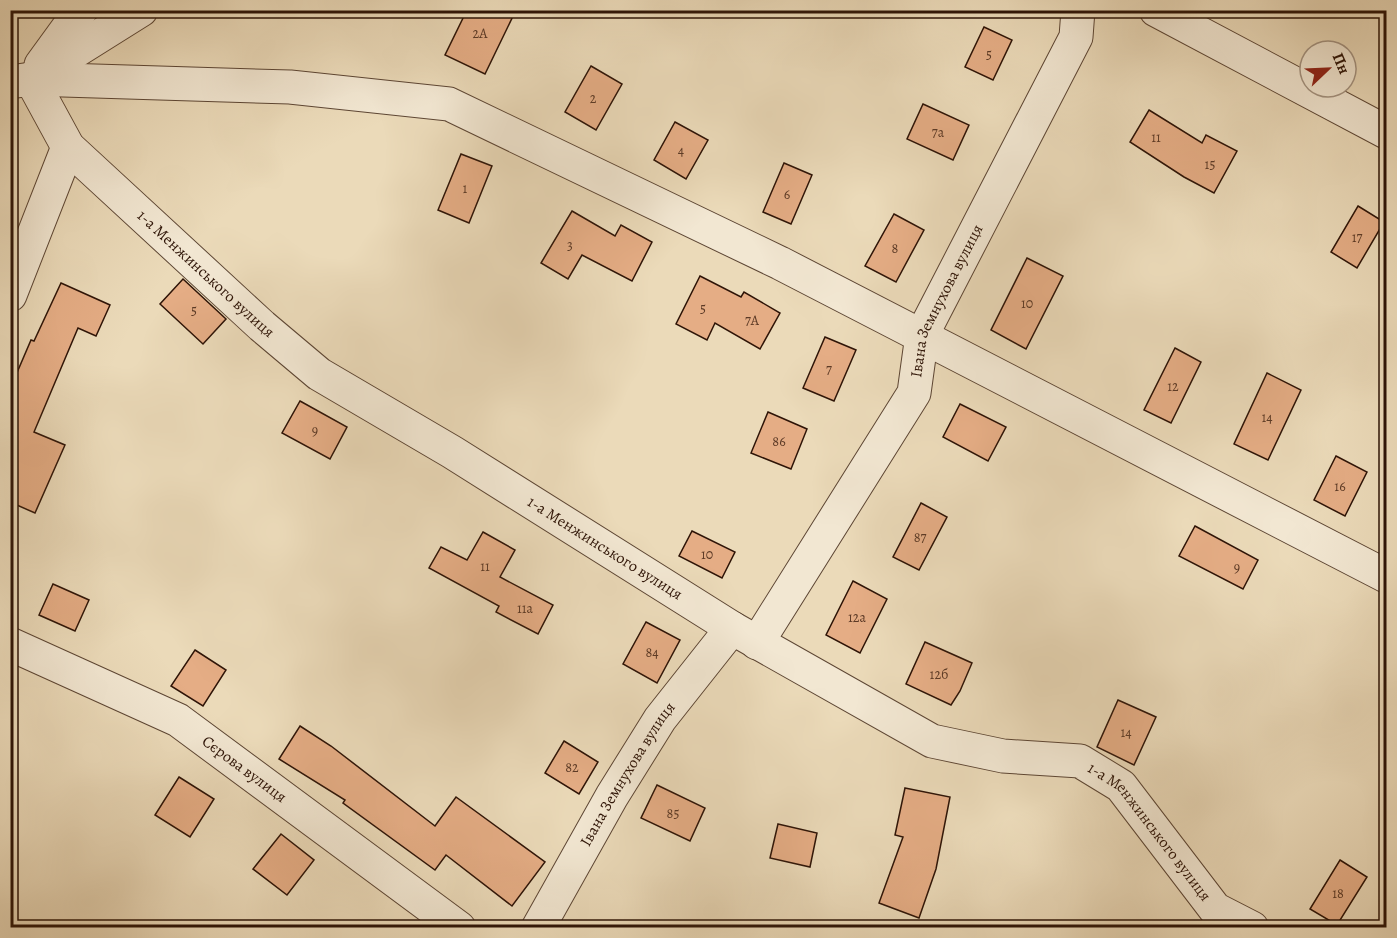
<svg xmlns="http://www.w3.org/2000/svg" width="1397" height="938" viewBox="0 0 1397 938" font-family="Alegreya,serif">
<rect width="100%" height="100%" fill="#ebdab9"/>
<filter id="stains"><feTurbulence type="fractalNoise" baseFrequency=".00333" numOctaves="4"/><feColorMatrix values="0 0 0 0 .2 0 0 0 0 .09 0 0 0 0 .02 0 0 0 .5 -.17"/></filter>
<radialGradient id="worn" r=".72"><stop offset=".6" stop-color="#630" stop-opacity="0"/><stop offset="1" stop-color="#630" stop-opacity=".3"/></radialGradient>
<g fill="#e5ad85" stroke="#2e1407" stroke-width="1.5">
<polygon points="467,10 516,10 485,74 445,55"/>
<polygon points="984,27 1012,40 993,80 965,67"/>
<polygon points="591,66 622,84 596,130 565,112"/>
<polygon points="923,104 969,125 953,160 907,139"/>
<polygon points="1149,110 1202,143 1206,135 1237,151 1214,193 1184,177 1130,142"/>
<polygon points="675,122 708,140 686,179 654,160"/>
<polygon points="461,154 492,166 469,223 438,210"/>
<polygon points="784,163 812,175 791,224 763,212"/>
<polygon points="1358,206 1384,222 1357,268 1331,252"/>
<polygon points="572,211 615,236 621,225 652,242 632,281 582,255 568,279 541,263"/>
<polygon points="894,214 924,230 896,282 865,266"/>
<polygon points="1027,258 1063,276 1026,349 991,330"/>
<polygon points="700,276 741,297 744,292 780,313 760,349 715,323 707,340 676,324"/>
<polygon points="183,279 226,319 203,344 160,304"/>
<polygon points="61,283 110,305 96,336 78,328 34,432 65,445 35,513 10,502 10,389 31,340 34,341"/>
<polygon points="825,337 856,350 834,401 803,388"/>
<polygon points="1175,348 1201,362 1171,423 1144,410"/>
<polygon points="1267,373 1301,390 1268,460 1234,444"/>
<polygon points="300,401 347,427 330,459 282,433"/>
<polygon points="960,404 1006,427 988,461 943,437"/>
<polygon points="768,412 807,429 791,469 751,453"/>
<polygon points="1336,456 1367,472 1345,516 1314,500"/>
<polygon points="921,503 947,517 919,570 893,557"/>
<polygon points="1195,526 1258,560 1243,589 1179,556"/>
<polygon points="692,531 735,552 722,578 679,556"/>
<polygon points="483,532 515,550 500,577 553,605 538,634 496,612 499,606 429,568 441,547 467,560"/>
<polygon points="853,581 887,599 860,653 826,635"/>
<polygon points="53,584 89,600 75,631 39,615"/>
<polygon points="646,622 680,640 657,683 623,664"/>
<polygon points="925,642 972,663 960,691 951,705 906,684"/>
<polygon points="195,650 226,670 203,706 171,686"/>
<polygon points="1118,700 1156,717 1134,765 1097,747"/>
<polygon points="300,726 331,746 435,826 456,797 545,862 512,906 446,855 435,870 343,803 345,800 279,759"/>
<polygon points="564,741 598,762 579,794 545,773"/>
<polygon points="179,777 214,799 190,837 155,815"/>
<polygon points="657,785 705,808 690,841 641,818"/>
<polygon points="905,788 950,797 936,869 919,918 879,903 903,837 895,835"/>
<polygon points="778,824 817,833 810,867 770,858"/>
<polygon points="281,834 314,860 287,895 253,869"/>
<polygon points="1340,860 1367,877 1337,925 1310,909"/>
</g>
<g fill="none" stroke-linecap="round" stroke-linejoin="round">
<g stroke="#5d4634" stroke-width="35">
<g id="minor">
<polyline points="1156,10 1386,132"/>
<polyline points="41,65 81,10"/>
<polyline points="31,79 290,87 449,104 780,263 1386,576"/>
<polyline points="31,79 141,10"/>
<path id="s1" d="M10,82l21,-3 37,68 194,179 57,48 133,78 280,176 200,113 71,15 77,5 41,25 94,123 37,19"/>
<polyline points="10,295 68,147"/>
<path id="s2" d="M757,643l157,-250 8,-58 154,-298 2,-27"/>
<path id="s3" d="M10,644l168,76 281,208"/>
<path id="s4" d="M538,928l74,-132 48,-77 72,-91"/>
</g>
</g>
<use href="#minor" stroke="#f2e7d2" stroke-width="33"/>
</g>
<g text-anchor="middle" dominant-baseline="central" stroke-width="4.5" stroke-linejoin="round" paint-order="stroke">
<g font-size="14" fill="#5c3a26">
<text x="480" y="33">2А</text>
<text x="989" y="54">5</text>
<text x="593" y="98">2</text>
<text x="938" y="132">7а</text>
<text x="1156" y="137">11</text>
<text x="681" y="150">4</text>
<text x="1210" y="164">15</text>
<text x="465" y="188">1</text>
<text x="787" y="194">6</text>
<text x="1357" y="237">17</text>
<text x="570" y="245">3</text>
<text x="895" y="248">8</text>
<text x="1027" y="303">10</text>
<text x="703" y="308">5</text>
<text x="194" y="310">5</text>
<text x="752" y="320">7А</text>
<text x="829" y="369">7</text>
<text x="1173" y="386">12</text>
<text x="1267" y="417">14</text>
<text x="315" y="430">9</text>
<text x="779" y="441">86</text>
<text x="1340" y="486">16</text>
<text x="920" y="537">87</text>
<text x="707" y="554">10</text>
<text x="485" y="566">11</text>
<text x="1237" y="567">9</text>
<text x="525" y="608">11а</text>
<text x="857" y="617">12а</text>
<text x="652" y="652">84</text>
<text x="939" y="674">12б</text>
<text x="1126" y="732">14</text>
<text x="572" y="767">82</text>
<text x="673" y="813">85</text>
<text x="1338" y="893">18</text>
</g>
<g font-size="16" fill="#2e1407" stroke="#f2e7d2">
<text stroke="none"><textPath href="#s1" startOffset="286">1-а Менжинського вулиця</textPath></text>
<text stroke="none"><textPath href="#s2" startOffset="394">Івана Земнухова вулиця</textPath></text>
<text stroke="none"><textPath href="#s1" startOffset="772">1-а Менжинського вулиця</textPath></text>
<text stroke="none"><textPath href="#s3" startOffset="267">Сєрова вулиця</textPath></text>
<text stroke="none"><textPath href="#s4" startOffset="178">Івана Земнухова вулиця</textPath></text>
<text stroke="none"><textPath href="#s1" startOffset="1402">1-а Менжинського вулиця</textPath></text>
</g>
</g>
<rect width="1397" height="938" fill="none" stroke="#ebdab9" stroke-width="36"/>
<rect x="12" y="12" width="1373" height="914" fill="none" stroke="#2e1407" stroke-width="3"/>
<rect x="18" y="18" width="1361" height="902" fill="none" stroke="#2e1407" stroke-width="1.5"/>
<g transform="translate(1328 69) rotate(67)"><circle r="28" fill="#f2e7d2" stroke="#a49381" stroke-width="1.5"/>
<path d="M0-4.5L10 22L0 15L-10 22Z" fill="#8f2418"/>
<text y="-9" font-size="16" font-weight="bold" text-anchor="middle" fill="#2e1407">Пн</text>
</g>
<rect width="100%" height="100%" filter="url(#stains)"/>
<rect width="100%" height="100%" fill="url(#worn)"/>
</svg>
